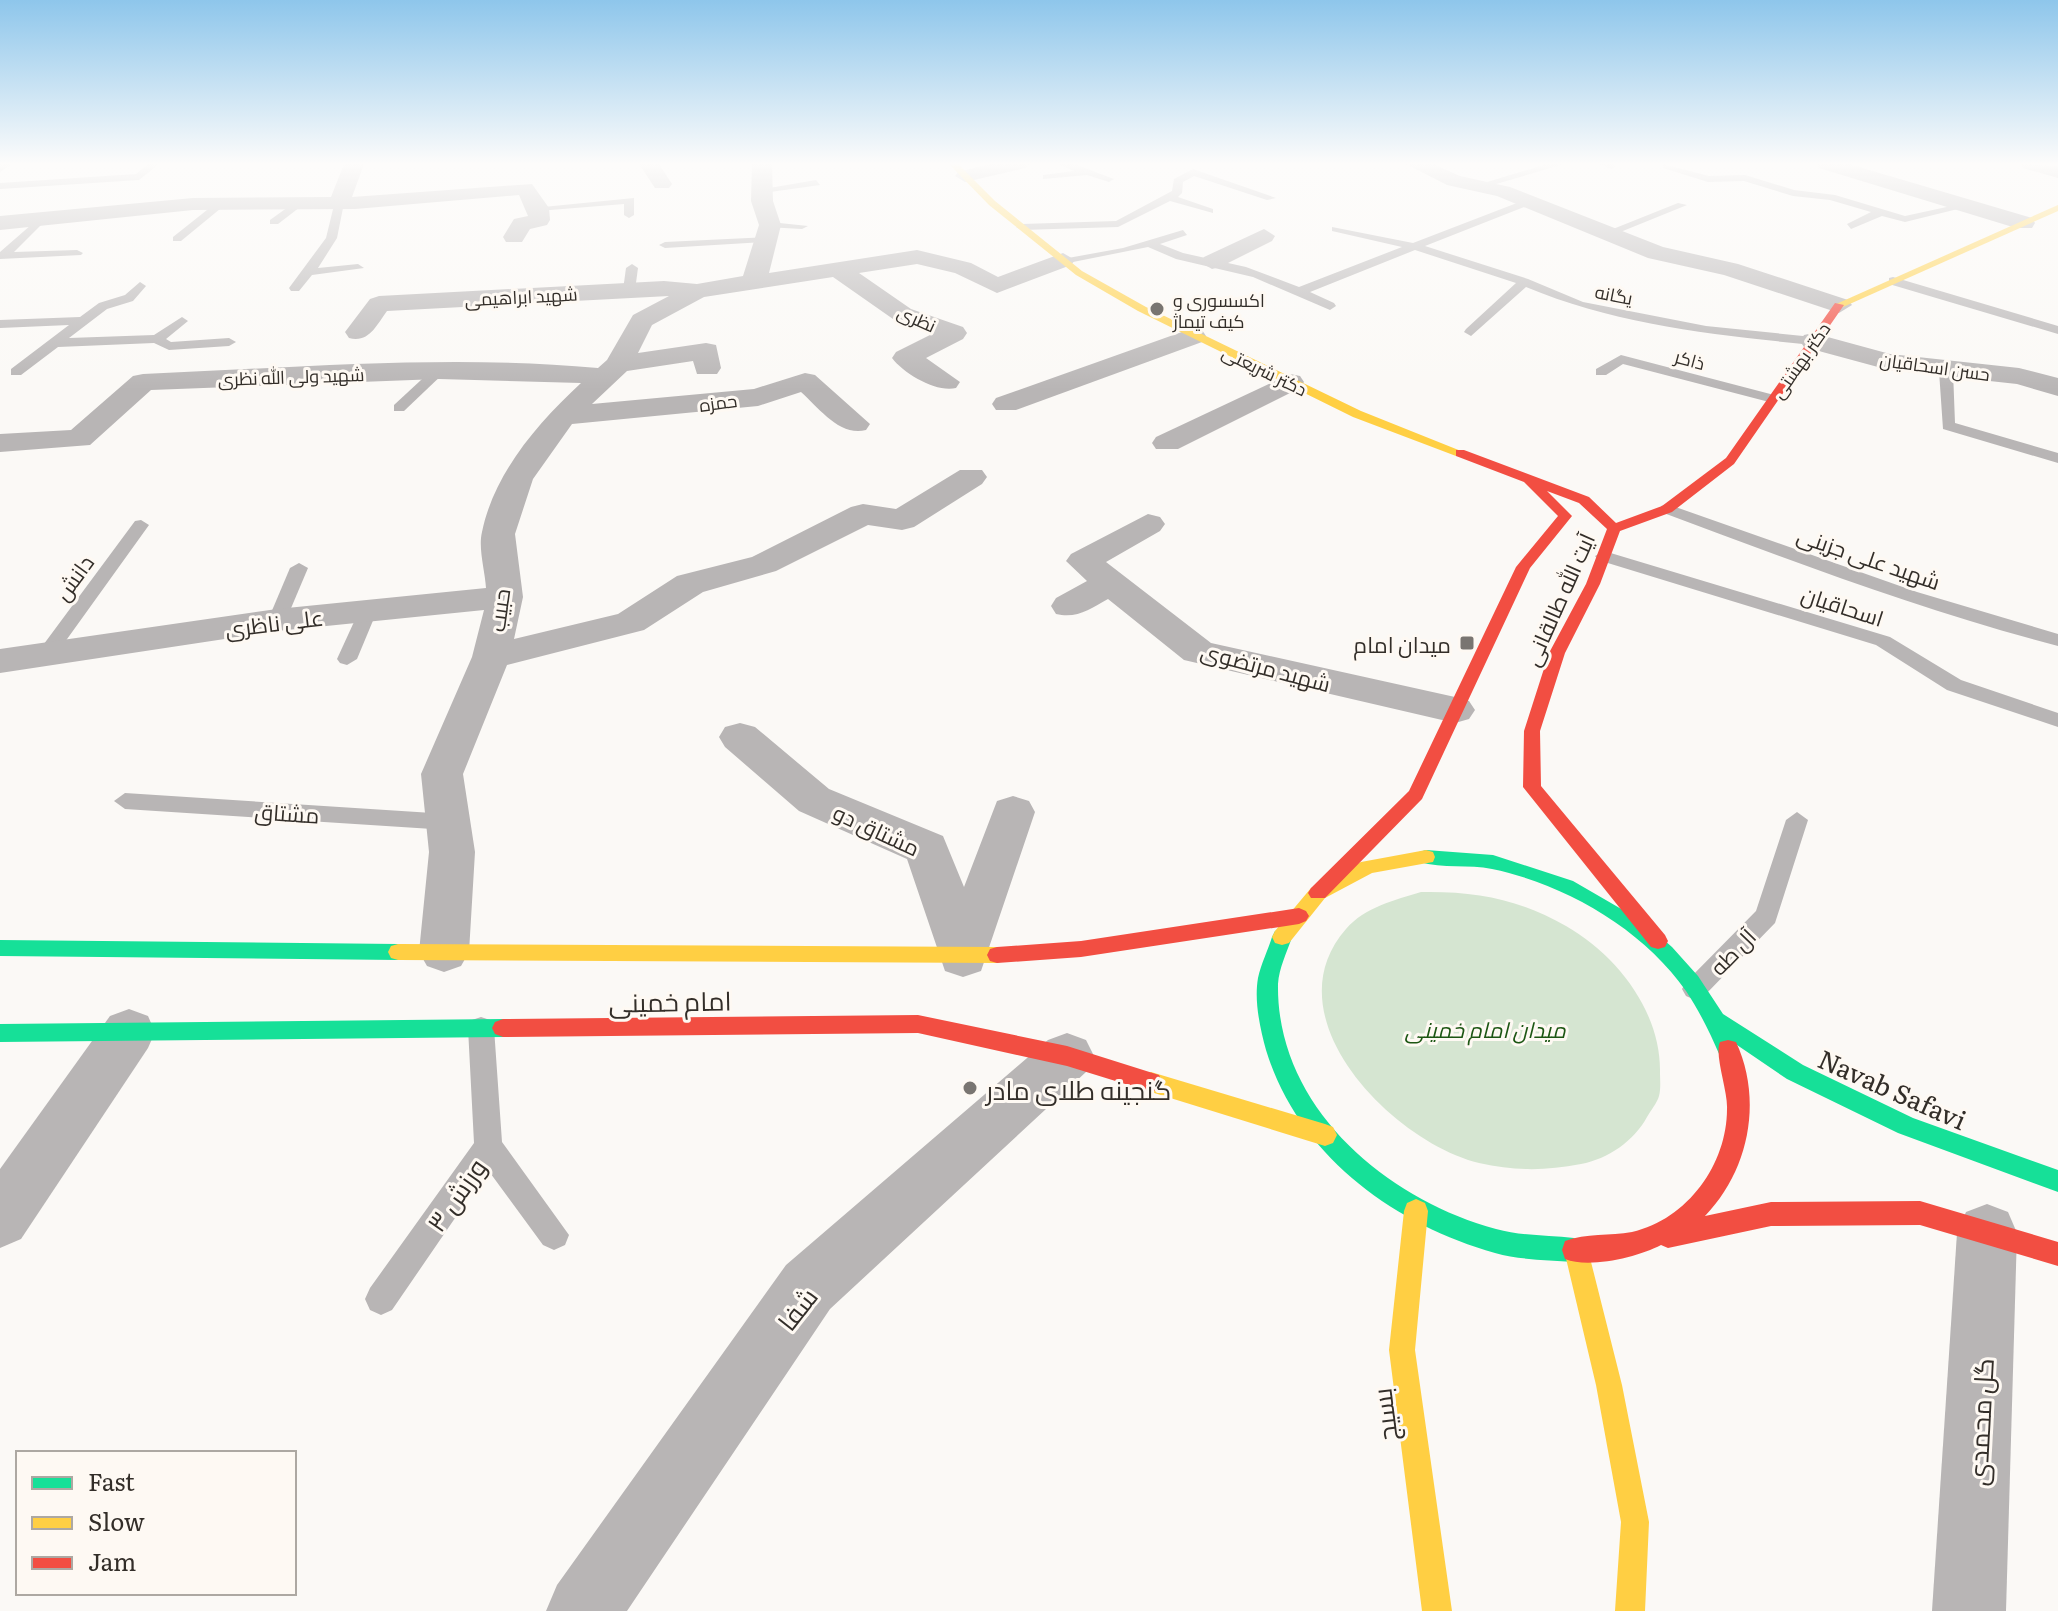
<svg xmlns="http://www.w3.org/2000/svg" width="2058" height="1611" viewBox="0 0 2058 1611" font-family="Literata,Cairo,serif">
<rect width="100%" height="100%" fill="#fbf9f6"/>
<path fill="#d5e5d1" d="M1421,892c55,-1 97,7 145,34 51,29 95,86 94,146 0,7 1,17 -1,24 -2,7 -8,14 -12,21 -13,24 -39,42 -66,47 -37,7 -65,7 -102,-1 -86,-21 -210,-146 -133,-234 19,-22 49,-29 75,-37z"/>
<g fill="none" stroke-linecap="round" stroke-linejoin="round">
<g fill="#b8b5b5" fill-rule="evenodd">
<polygon points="0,164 12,164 0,172"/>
<polygon points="148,164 159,164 139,180 0,189 0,183 136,174"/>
<polygon points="1058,164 1074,164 1114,179 1109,182 1087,175 1043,179 1043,175 1074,171"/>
<polygon points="1547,164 1564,164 1479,189 1474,186"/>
<polygon points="1600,164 1615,164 1616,166 1611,169"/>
<polygon points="1663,164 1709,176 1745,175 1794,190 1835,195 1905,216 1965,203 1970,206 1905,222 1882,216 1851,229 1847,224 1871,212 1830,200 1793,196 1744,181 1708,182 1663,168"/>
<polygon points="1193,169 1276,198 1267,200 1194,176 1183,182 1182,193 1178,197 1213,209 1213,213 1170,201 1118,227 1022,230 1016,227 1022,224 1116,221 1172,191 1174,179"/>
<polygon points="816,180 820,185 763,193 758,190"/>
<polygon points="634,198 634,215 629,218 624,215 624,204 538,211 533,208"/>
<path d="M1530,198l4,5 -109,43 103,33 55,23 123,24 107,11 7,4 -7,4c-98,-10 -196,-20 -287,-58l-55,49 -7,-4 2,-3 50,-46 -101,-33 -105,42 24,11 2,3 -6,4 -77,-33 -77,-18 -28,-12 -85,17 -6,-4 66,-12 60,-18 4,5 -27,9 23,9 63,14 53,20 103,-40 -70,-16v-4l81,16z"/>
<polygon points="335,201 344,203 337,238 318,268 358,264 364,268 312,275 299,291 291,291 289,288 326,238"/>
<polygon points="217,202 226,204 181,241 173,241 173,237"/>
<polygon points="295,202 304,204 278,224 270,224 270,220"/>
<polygon points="1678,203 1687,205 1613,235 1603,233"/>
<polygon points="39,218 43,223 14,252 77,250 83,253 81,255 0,259 0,252"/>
<polygon points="770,222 808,226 802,229 766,227"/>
<polygon points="769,237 765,242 665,248 659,245 665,242"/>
<polygon points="632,264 638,268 635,290 629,294 623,290 626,268"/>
<polygon points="1893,277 2058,326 2058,334 1889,284 1889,278"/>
<polygon points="140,282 146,286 133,301 107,309 69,338 154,335 182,317 188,321 166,339 171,342 229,338 236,342 229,346 169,350 154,343 58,347 21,375 11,375 11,369 69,325 0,328 0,320 80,317 99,303 125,295"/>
<polygon points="1621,355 1778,396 1780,399 1773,403 1623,364 1606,375 1596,375 1596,369"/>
<polygon points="1946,367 1953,371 1955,423 2058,453 2058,463 1943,429 1939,371"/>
<polygon points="434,368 446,371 404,411 394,411 394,405"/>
<path d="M1667,504l250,88 141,42v12c-135,-35 -266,-85 -397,-134v-6z"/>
<polygon points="141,520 149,525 52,660 38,660 35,656 38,652 135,521"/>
<polygon points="1604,551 1890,637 1961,680 2058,713 2058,727 1947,690 1876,645 1598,560 1595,556"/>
<polygon points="299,563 308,568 286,620 284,624 270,624 268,620 290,568"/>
<polygon points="368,605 377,611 357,659 347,665 340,663 337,659 359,611"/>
<polygon points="125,793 448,814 459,822 448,830 125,809 114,801"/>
<polygon points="1797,812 1808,820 1775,923 1704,996 1695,1000 1686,996 1682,989 1686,982 1756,911 1786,820"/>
<polygon points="481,1017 490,1020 494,1028 502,1142 569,1235 565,1245 554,1250 543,1245 488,1170 392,1310 381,1315 370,1310 365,1299 370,1288 474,1143 468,1028 472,1020"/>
</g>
<g fill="#b8b5b5" fill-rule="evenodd">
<polygon points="344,164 364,164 352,197 532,184 549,208 550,220 547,225 530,229 522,242 506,242 503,237 514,219 528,216 519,195 355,209 193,210 0,230 0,216 193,198 331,197"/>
<polygon points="639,164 659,164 672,184 669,188 655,188"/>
<path d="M752,164h20l1,37 8,24 -12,48 148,-23 54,13 27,14 65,-24 12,7 -4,5 -74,28 -42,-20 -38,-9 -58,9 52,36 52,18 4,6 -4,6 -37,19 34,24 -4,6c-19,5 -52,-14 -64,-30l4,-6 36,-18 -39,-15 -60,-42 -129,20 -52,28 -14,28 68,-10 10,2 5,23 -4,6h-20l-4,-13 -66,10 -35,33 162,-15 51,-16 10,2 55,49 -4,6c-26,7 -47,-22 -65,-38l-43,14 -186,18 -39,55 -18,55 8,63 -9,42 104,-25 59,-38 75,-19 99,-50 12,-3 33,5 64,-39h22l5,7 -5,7 -68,43 -12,3 -34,-5 -92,46 -73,21 -59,38 -137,35 -44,109 12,78 -6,100 -8,14 -17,6 -17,-6 -8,-14 10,-100 -8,-78 51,-117 12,-47 -207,21 -277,42v-24l277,-40 209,-21c-1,-17 -8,-40 -4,-56 12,-59 56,-109 99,-149l-142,-4 -288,11 -61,55 -90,7v-18l71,-4 62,-54 10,-2c151,-6 304,-20 455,-6l9,-8 26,-45 36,-19 -282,15c-11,15 -18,32 -38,27l-4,-6 25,-33 9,-3 285,-15 33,3 46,-8 16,-51 -8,-24z"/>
<polygon points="990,164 1029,164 1026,168 965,182 955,176 958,172"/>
<polygon points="1406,164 1433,164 1460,176 1510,187 1663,247 1738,264 1848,300 1852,305 1839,313 1724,275 1648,258 1497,196 1447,185"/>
<polygon points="1816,164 1849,164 2032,218 2035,223 2032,228 2016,228 1819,168"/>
<polygon points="2020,164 2058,166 2058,178 2023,168"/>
<polygon points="1264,229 1275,236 1272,241 1220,267 1212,269 1200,262 1204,257"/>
<polygon points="1193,328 1202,330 1206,336 1202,342 1016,410 996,410 992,404 996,398"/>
<polygon points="1813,333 1890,354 2019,368 2058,378 2058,396 2017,384 1889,370 1804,347 1800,341 1804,335"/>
<polygon points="1290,374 1300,376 1304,382 1300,388 1178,449 1156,449 1152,443 1156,437"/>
<path d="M1148,514l12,3 5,7 -5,7 -54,31 105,81 244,54 14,4 6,9 -6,9 -14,4 -271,-63 -76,-61c-18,10 -31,20 -52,15l-5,-8 5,-8 31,-17 -21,-20 5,-7z"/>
<polygon points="740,723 755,727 829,789 943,836 964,887 997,801 1013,796 1029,801 1035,812 981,971 963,977 945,971 907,859 799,811 725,747 719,737 725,727"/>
<polygon points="129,1009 148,1016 155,1032 148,1048 21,1239 0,1248 0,1169 110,1016"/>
<polygon points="1067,1033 1086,1040 1094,1056 1086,1072 830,1309 627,1611 546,1611 557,1585 786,1265 1048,1040"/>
<polygon points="1987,1204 2008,1212 2017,1233 2006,1611 1932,1611 1957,1233 1966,1212"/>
</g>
<g fill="#16e098" fill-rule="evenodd">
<path d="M1426,850l67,5 80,26 69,40 30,26 26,29 25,38 80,51 110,53 145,52v22l-160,-59 -111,-54 -50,-34 -1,11 -8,2 -8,-2c-10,-23 -20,-44 -34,-65 -43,-62 -121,-107 -194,-122 -23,-5 -49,0 -73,-7l-2,-5 2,-5z"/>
<path d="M1282,929l7,2 3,6c-5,15 -13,31 -14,47 -2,122 107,215 218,245 25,7 52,6 78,9l9,3 3,9 -3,9 -9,3c-26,-2 -54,-2 -79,-9 -102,-29 -197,-98 -229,-203 -6,-22 -12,-49 -8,-72 3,-14 10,-28 14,-41l3,-6z"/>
<polygon points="0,940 398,944 405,946 408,952 405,958 398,960 0,956"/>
<polygon points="503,1019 511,1022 514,1028 511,1034 503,1037 0,1042 0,1024"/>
</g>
<g fill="#ffcf43" fill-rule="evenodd">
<polygon points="949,164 958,164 995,201 1082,271 1146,307 1361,411 1466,453 1456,456 1353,417 1138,311 1076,275 989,205"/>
<polygon points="2058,205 2058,211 1843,307 1834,305"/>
<polygon points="1426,850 1433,852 1435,857 1433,862 1372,873 1325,898 1289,943 1282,945 1275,943 1272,937 1275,931 1311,888 1361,862"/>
<polygon points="398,944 997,947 1004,949 1007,955 1004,961 997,963 398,960 391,958 388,952 391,946"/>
<polygon points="1151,1072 1325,1124 1333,1127 1337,1135 1333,1143 1325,1146 1151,1092 1143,1089 1140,1082 1143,1075"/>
<polygon points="1416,1199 1425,1203 1428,1211 1415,1350 1452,1611 1422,1611 1389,1350 1404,1211 1407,1203"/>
<polygon points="1576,1238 1585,1241 1588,1250 1622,1385 1649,1522 1645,1611 1615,1611 1621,1522 1596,1385 1564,1250 1567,1241"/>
</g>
<g fill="#f24e42" fill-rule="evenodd">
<polygon points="1835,303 1844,305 1734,464 1672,512 1620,531 1600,584 1565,653 1540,731 1541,786 1665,935 1668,941 1665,947 1658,949 1651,947 1523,787 1524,731 1549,653 1586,584 1607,529 1579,503 1547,491 1572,516 1530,568 1422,799 1325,898 1311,898 1308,893 1311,888 1409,791 1516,567 1558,516 1524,482 1456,456 1456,450 1464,450 1589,497 1616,523 1662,506 1726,458"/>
<polygon points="1299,908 1306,911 1309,916 1306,921 1299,924 1081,957 997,963 990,961 987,955 990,949 997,947 1081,941"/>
<polygon points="918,1015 1067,1046 1159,1075 1162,1082 1159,1089 1151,1092 1067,1066 918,1033 503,1037 495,1034 492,1028 495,1022 503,1019"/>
<path d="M1728,1040l8,2c27,58 13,129 -31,174l66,-14 149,-1 138,41v24l-138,-41 -149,1 -103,22 -7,-3c-23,12 -72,24 -96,14l-3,-9 3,-9c21,-8 45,-5 67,-9 56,-13 95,-68 95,-123 1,-18 -13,-54 -7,-67z"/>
</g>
</g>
<linearGradient id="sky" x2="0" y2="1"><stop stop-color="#8ec6eb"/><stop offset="0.42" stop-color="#fdfcfb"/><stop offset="1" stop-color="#fdfcfb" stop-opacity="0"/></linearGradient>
<rect width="2058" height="390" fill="url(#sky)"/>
<g fill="#797571" stroke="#fef9f3" stroke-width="3">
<circle cx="1157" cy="309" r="8"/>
<rect x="1459" y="635" width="16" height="16" rx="4"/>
<circle cx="970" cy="1088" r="8"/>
</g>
<g text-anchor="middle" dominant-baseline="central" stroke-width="6" stroke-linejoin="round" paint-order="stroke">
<g font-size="18" fill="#332e29" stroke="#fef9f3">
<text transform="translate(1614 294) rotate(11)">یگانه</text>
<text transform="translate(521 296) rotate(-3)">شهید ابراهیمی</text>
<text transform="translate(917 318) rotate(24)">نظری</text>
<text transform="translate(1690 359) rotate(15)">ذاکر</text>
<text transform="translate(1800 360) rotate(-55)">دکتر بهشتی</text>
<text transform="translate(1935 366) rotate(8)">حسن اسحاقیان</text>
<text transform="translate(1265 370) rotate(26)">دکتر شریعتی</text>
<text transform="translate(291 376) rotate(-2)">شهید ولی الله نظری</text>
<text transform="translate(718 402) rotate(-8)">حمزه</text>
</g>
<g font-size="18" fill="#332e29" stroke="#fef9f3" text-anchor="start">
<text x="1173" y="299">اکسسوری و<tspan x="1173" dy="21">کیف تیماژ</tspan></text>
</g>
<g font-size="22" fill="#332e29" stroke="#fef9f3">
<text transform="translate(1869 557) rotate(19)">شهید علی جزینی</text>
<text transform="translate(73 577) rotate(-54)">دانش</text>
<text transform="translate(1558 599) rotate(-66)">آیت الله طالقانی</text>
<text transform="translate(1843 605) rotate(18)">اسحاقیان</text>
<text transform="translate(498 610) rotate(-82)">حبیب</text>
<text transform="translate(274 622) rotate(-7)">علی ناظری</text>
<text transform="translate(1266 666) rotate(15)">شهید مرتضوی</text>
<text transform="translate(287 812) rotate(4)">مشتاق</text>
<text transform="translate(877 829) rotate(25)">مشتاق دو</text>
<text transform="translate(1732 951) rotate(-46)">آل طه</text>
</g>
<g font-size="22" fill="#332e29" stroke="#fef9f3" text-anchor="end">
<text x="1451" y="643">میدان امام</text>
</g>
<g font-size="22" font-style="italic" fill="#1c5613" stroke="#fef9f3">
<text x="1485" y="1028">میدان امام خمینی</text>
</g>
<g font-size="26" fill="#332e29" stroke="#fef9f3">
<text transform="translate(670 1000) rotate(-1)">امام خمینی</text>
<text transform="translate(1893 1088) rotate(24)">Navab Safavi</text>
<text transform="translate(455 1194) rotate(-55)">ورزش ۳</text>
<text transform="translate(796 1308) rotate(-52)">شفا</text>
<text transform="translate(1383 1415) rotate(-97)">بسیج</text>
<text transform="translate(1979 1422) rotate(-87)">گل محمدی</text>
</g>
<g font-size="26" fill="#332e29" stroke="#fef9f3" text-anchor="start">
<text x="986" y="1088">گنجینه طلای مادر</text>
</g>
</g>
<rect x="16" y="1451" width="280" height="144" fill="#fef9f3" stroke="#ada8a2" stroke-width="2"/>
<rect x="32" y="1477" width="40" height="12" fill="#16e098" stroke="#ada8a2" stroke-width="2"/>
<text x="88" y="1491" font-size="24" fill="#332e29">Fast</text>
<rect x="32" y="1517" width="40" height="12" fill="#ffcf43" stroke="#ada8a2" stroke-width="2"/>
<text x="88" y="1531" font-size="24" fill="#332e29">Slow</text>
<rect x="32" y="1557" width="40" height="12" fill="#f24e42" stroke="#ada8a2" stroke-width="2"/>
<text x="88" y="1571" font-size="24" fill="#332e29">Jam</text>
</svg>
